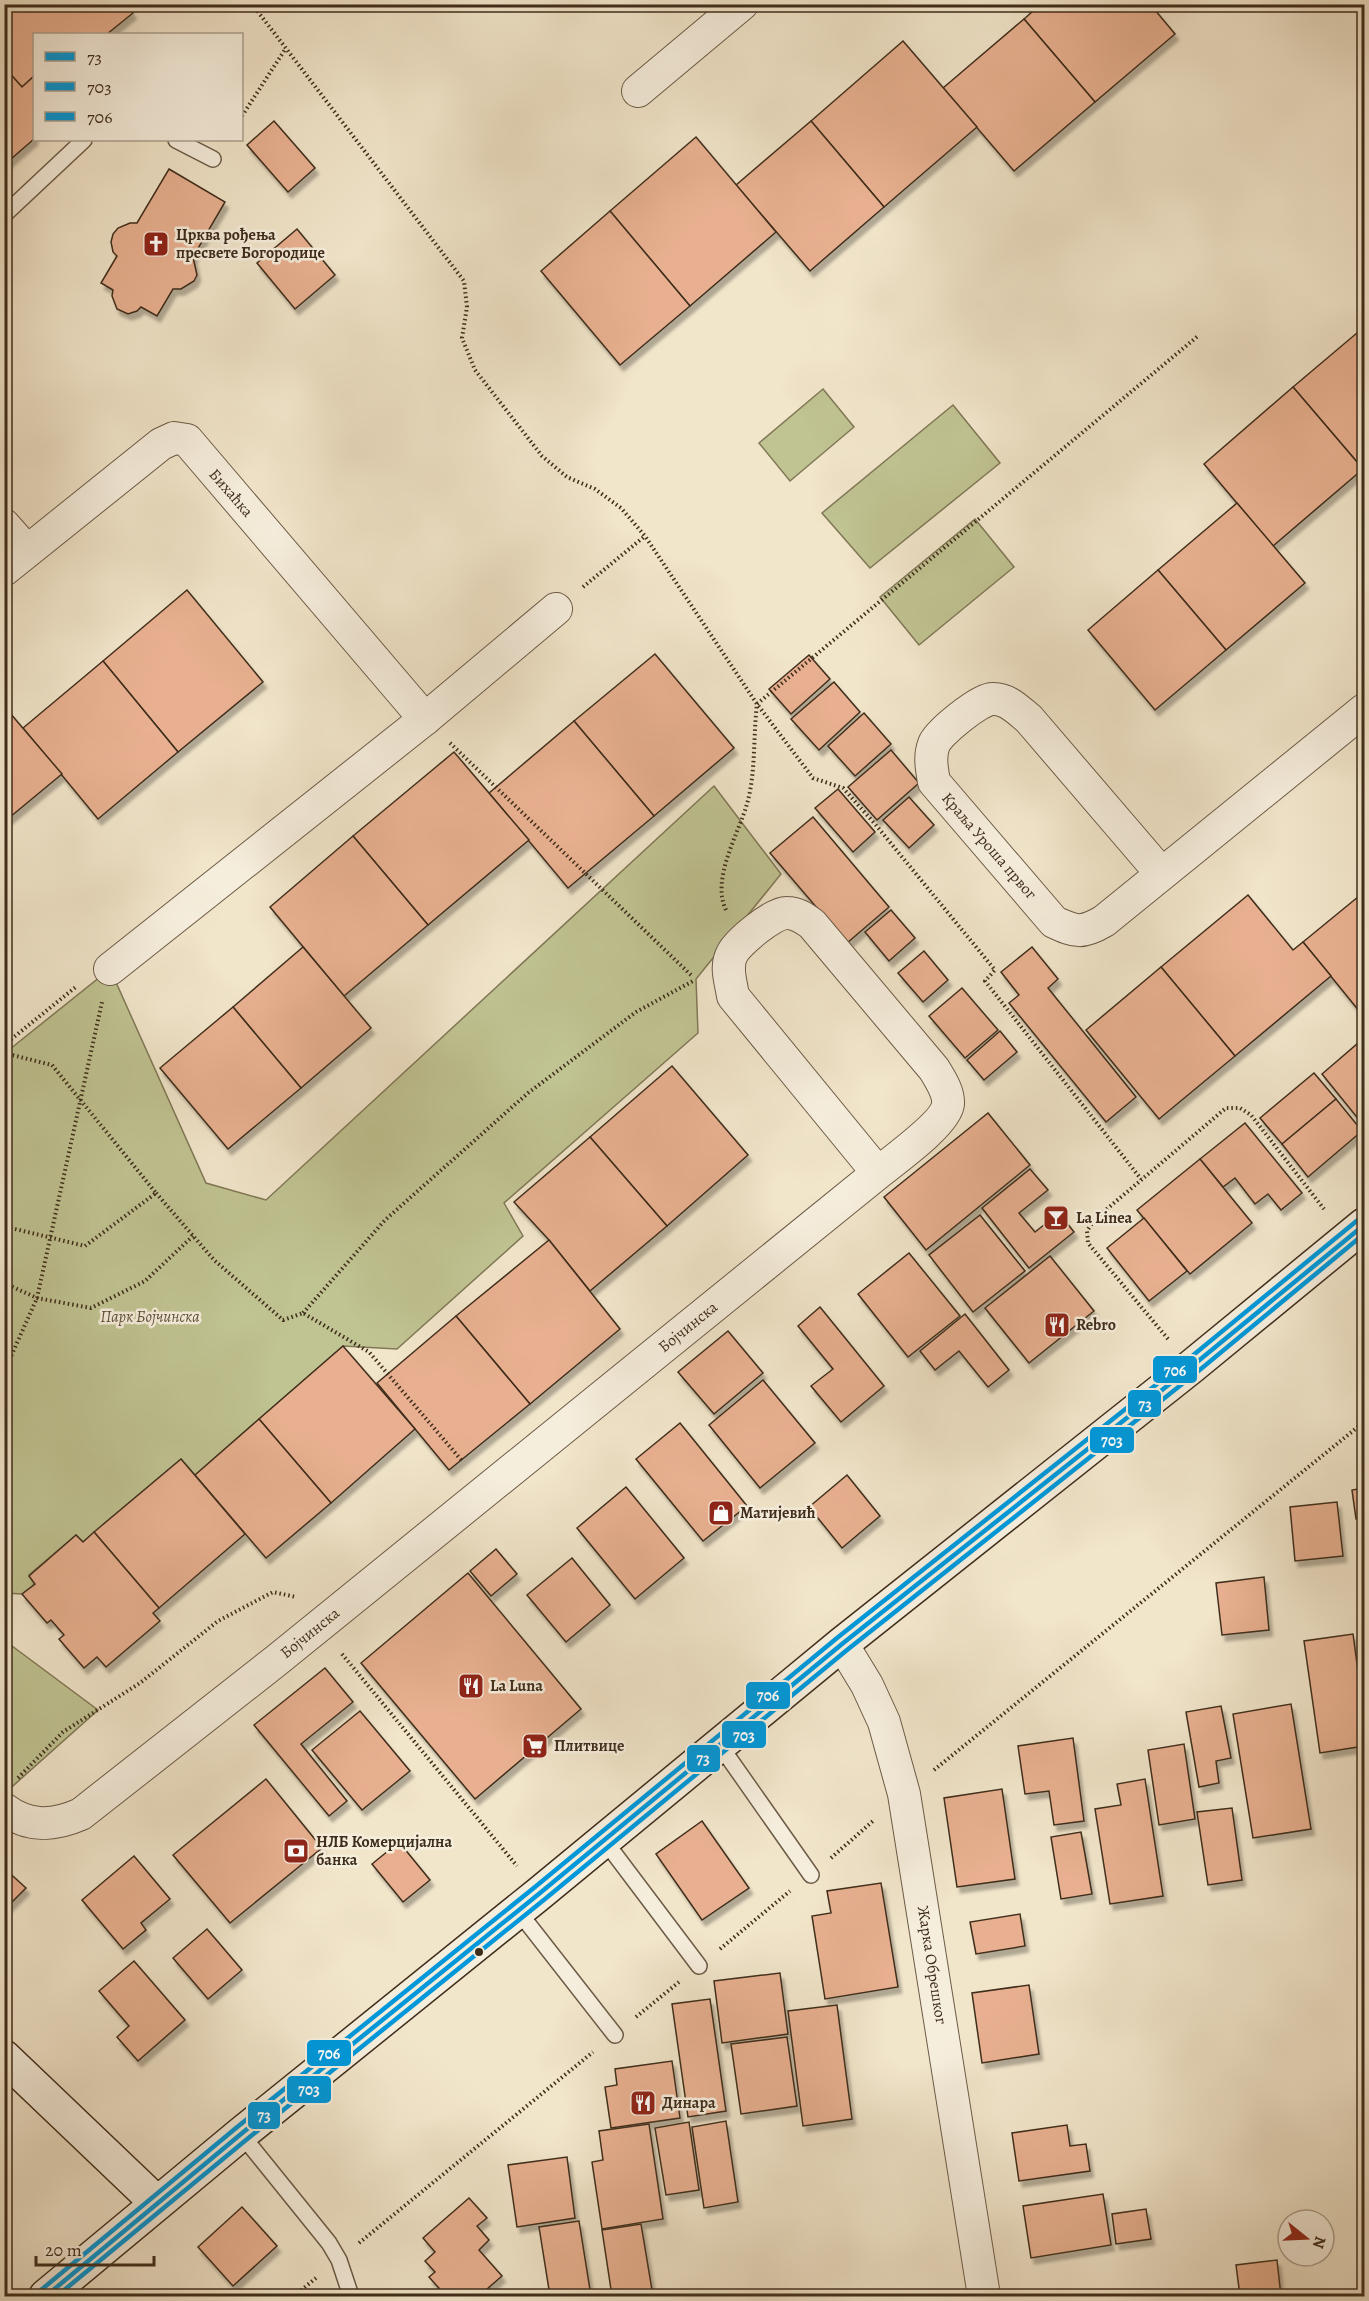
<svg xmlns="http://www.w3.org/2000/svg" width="1369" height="2301" viewBox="0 0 1369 2301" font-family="Alegreya,serif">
<defs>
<filter id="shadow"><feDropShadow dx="3.5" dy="6" stdDeviation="1.5" flood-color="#0004"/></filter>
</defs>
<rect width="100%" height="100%" fill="#f1e5ca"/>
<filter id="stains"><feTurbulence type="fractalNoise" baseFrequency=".00333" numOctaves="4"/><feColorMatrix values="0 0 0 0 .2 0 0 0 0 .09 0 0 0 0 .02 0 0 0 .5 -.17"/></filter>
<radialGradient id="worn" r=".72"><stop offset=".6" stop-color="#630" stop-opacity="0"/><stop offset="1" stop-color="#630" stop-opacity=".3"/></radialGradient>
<g fill="#c0c392" stroke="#807856" stroke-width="1.5">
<polygon points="823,389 854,427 790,481 759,443"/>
<polygon points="953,405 1000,463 870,568 822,513"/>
<polygon points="975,519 1014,567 919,645 880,597"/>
<polygon points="714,786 781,874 696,979 698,1033 504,1203 523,1236 397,1349 343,1346 195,1475 181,1459 83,1542 76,1535 29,1575 35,1584 22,1594 5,1593 5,1053 110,969 206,1183 266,1200"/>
<polygon points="4,1640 98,1710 5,1793 4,1793"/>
</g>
<g fill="#e8b090" stroke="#3f2d1b" stroke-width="1.5" filter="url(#shadow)">
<polygon points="10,4 126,4 133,13 107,34 34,34 34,78 33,77 22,87 4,67 4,10"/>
<polygon points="1041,4 1150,4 1175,34 1095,102 1024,19"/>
<polygon points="1024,19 1095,102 1014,171 943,88"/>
<polygon points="903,41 977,127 884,207 811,121"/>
<polygon points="4,67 22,87 33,77 34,78 34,139 4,165"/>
<polygon points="274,121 315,168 288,192 247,145"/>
<polygon points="811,121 884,207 810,271 736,185"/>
<polygon points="696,137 776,232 690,306 610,211"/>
<polygon points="169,169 225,202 193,257 197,275 194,281 181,289 173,289 157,316 141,307 137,311 128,314 117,309 112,296 113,290 101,283 117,256 113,252 111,242 113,234 118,228 130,223 137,223"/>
<polygon points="610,211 690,306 620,365 541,271"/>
<polygon points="297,229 335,275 295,309 257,263"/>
<polygon points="1364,327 1364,468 1363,469 1293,387"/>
<polygon points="1293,387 1363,469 1273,546 1204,464"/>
<polygon points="1237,503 1305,583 1226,650 1158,570"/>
<polygon points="1158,570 1226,650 1155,710 1088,630"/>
<polygon points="187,590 263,682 178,752 103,661"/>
<polygon points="655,654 734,748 654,816 574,721"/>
<polygon points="809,655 830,679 791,714 769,689"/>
<polygon points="103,661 178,752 98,819 23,728"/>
<polygon points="834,682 860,712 819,750 791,719"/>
<polygon points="4,706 62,774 4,822"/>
<polygon points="864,713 891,744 855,776 828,746"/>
<polygon points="574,721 654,816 568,888 489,793"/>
<polygon points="891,750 919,783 877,820 848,787"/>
<polygon points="454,752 529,840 428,925 353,836"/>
<polygon points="838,789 875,832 853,852 815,808"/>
<polygon points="909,797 934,825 909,848 883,820"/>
<polygon points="813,817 889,907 847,943 770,853"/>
<polygon points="353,836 428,925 344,996 270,907"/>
<polygon points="1364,892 1364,1017 1303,942"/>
<polygon points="1248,895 1293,950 1303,942 1331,976 1235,1056 1161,967"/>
<polygon points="891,910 915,938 889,961 865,932"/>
<polygon points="303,947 371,1028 301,1088 233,1007"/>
<polygon points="1032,947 1058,979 1048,988 1136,1097 1106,1122 1009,1003 1019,995 1001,972"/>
<polygon points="924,951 948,980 923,1002 898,973"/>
<polygon points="1161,967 1235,1056 1159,1119 1086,1030"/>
<polygon points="962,988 998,1030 965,1058 929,1016"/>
<polygon points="233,1007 301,1088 228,1149 160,1068"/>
<polygon points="1000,1031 1017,1052 984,1080 967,1060"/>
<polygon points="1364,1038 1364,1126 1322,1074"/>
<polygon points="672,1066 748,1155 667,1226 590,1137"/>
<polygon points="1314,1073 1336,1099 1282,1144 1260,1118"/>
<polygon points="1336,1099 1362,1131 1308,1177 1282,1144"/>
<polygon points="988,1113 1030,1165 926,1250 884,1197"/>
<polygon points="1245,1123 1302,1193 1281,1210 1268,1194 1255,1204 1235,1178 1223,1187 1200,1159"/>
<polygon points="590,1137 667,1226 590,1291 549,1240 514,1202"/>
<polygon points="1200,1159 1252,1223 1190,1274 1137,1210"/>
<polygon points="1030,1169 1048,1190 1019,1213 1035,1232 1059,1213 1074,1232 1029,1268 982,1208"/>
<polygon points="980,1215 1025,1271 973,1312 929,1255"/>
<polygon points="1144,1218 1187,1271 1149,1301 1107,1248"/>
<polygon points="549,1240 620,1329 530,1404 456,1316"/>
<polygon points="909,1253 960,1316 908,1357 858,1294"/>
<polygon points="1050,1256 1094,1311 1029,1363 985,1308"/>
<polygon points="820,1307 884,1386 841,1422 811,1386 833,1369 798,1326"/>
<polygon points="965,1314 1009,1370 988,1387 959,1351 935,1370 920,1351"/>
<polygon points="456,1316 530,1404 449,1470 377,1383"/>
<polygon points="728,1331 763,1373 714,1414 678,1372"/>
<polygon points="343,1346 415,1429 331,1503 259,1419"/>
<polygon points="763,1380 815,1443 760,1488 709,1425"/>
<polygon points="259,1419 331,1503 266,1558 195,1475"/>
<polygon points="680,1423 747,1506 703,1541 636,1459"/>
<polygon points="181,1459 245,1534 159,1608 94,1532"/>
<polygon points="847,1475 880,1516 842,1548 809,1507"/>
<polygon points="626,1487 684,1558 635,1599 577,1528"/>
<polygon points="1364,1488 1364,1518 1356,1519 1352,1490"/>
<polygon points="1337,1502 1343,1556 1295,1561 1290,1507"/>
<polygon points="94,1532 159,1608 153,1613 160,1621 106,1667 97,1657 84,1668 59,1639 64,1635 51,1620 47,1623 22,1594 35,1584 29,1576 76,1535 83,1542"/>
<polygon points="496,1549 517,1574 491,1596 470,1571"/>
<polygon points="572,1558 610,1605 566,1642 527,1595"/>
<polygon points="468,1573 581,1709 475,1799 361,1663"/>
<polygon points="1264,1577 1269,1630 1222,1635 1216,1583"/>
<polygon points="1353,1634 1364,1716 1364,1746 1320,1753 1304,1641"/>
<polygon points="325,1668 353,1702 301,1744 347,1801 329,1816 254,1725"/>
<polygon points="1291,1704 1311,1829 1253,1838 1233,1714"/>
<polygon points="1221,1706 1231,1758 1216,1761 1219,1783 1199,1787 1186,1712"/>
<polygon points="360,1711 410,1771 362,1810 312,1750"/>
<polygon points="1073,1738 1084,1821 1054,1825 1049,1791 1025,1794 1018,1746"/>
<polygon points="1184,1744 1195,1819 1159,1825 1148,1750"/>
<polygon points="266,1779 322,1848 230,1923 173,1855"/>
<polygon points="1145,1779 1163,1896 1110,1904 1095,1809 1121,1805 1117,1784"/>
<polygon points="1002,1789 1015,1879 957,1887 944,1798"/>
<polygon points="1232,1808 1242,1880 1208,1885 1197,1812"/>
<polygon points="702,1821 749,1888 702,1920 656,1854"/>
<polygon points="1081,1832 1092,1894 1061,1899 1051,1837"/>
<polygon points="399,1842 430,1880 403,1902 372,1864"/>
<polygon points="134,1856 170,1899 141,1923 146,1930 123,1949 82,1900"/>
<polygon points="4,1868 26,1888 4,1910"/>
<polygon points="881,1883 898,1987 825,1999 812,1916 831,1913 827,1891"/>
<polygon points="1020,1914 1025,1946 976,1954 970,1922"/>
<polygon points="207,1929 242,1970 208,1999 173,1958"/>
<polygon points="134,1961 185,2020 138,2061 117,2037 129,2026 99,1991"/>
<polygon points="780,1973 788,2034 722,2043 714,1981"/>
<polygon points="1029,1985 1039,2054 982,2063 972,1993"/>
<polygon points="710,1999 726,2111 688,2117 672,2004"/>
<polygon points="837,2005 852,2119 803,2126 788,2011"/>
<polygon points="787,2037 797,2106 741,2114 731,2044"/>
<polygon points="672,2061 680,2118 611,2128 605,2087 617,2085 615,2069"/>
<polygon points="726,2121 738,2202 704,2208 692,2127"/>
<polygon points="689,2122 699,2190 666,2195 655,2128"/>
<polygon points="649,2124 663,2219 602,2229 592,2162 603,2160 599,2131"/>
<polygon points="1067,2125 1070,2146 1086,2144 1090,2171 1019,2181 1012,2133"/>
<polygon points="567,2157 575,2218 517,2227 508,2165"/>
<polygon points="1103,2194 1111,2245 1031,2258 1023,2206"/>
<polygon points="469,2198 487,2218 477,2226 489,2240 479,2250 502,2276 479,2296 446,2296 429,2277 435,2272 425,2261 435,2252 423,2238"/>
<polygon points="242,2207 277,2246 233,2286 198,2247"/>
<polygon points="1146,2209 1151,2239 1116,2244 1112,2214"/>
<polygon points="579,2221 591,2296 550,2296 539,2227"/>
<polygon points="641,2224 653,2296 612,2296 602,2230"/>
<polygon points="1277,2260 1281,2296 1240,2296 1236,2265"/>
</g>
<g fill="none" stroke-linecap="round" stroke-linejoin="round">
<g stroke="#6c5b47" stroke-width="18">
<g id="lane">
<polyline points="176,140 213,159"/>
<polyline points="4,215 84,140"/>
<polyline points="719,1744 811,1875"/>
<polyline points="604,1840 699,1966"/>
<polyline points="518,1911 615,2035"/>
<polyline points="241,2134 329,2243 339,2260 351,2296"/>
</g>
</g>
<g stroke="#6c5b47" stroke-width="34">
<g id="street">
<polyline points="638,91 742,4"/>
<polyline points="4,525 27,551"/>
<polyline points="4,570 161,444 174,438 187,440 425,719"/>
<path d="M1161,873l-132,-154c-11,-9 -22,-21 -37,-20 -12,0 -54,34 -58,45 -5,13 -2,25 0,38l120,140c22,10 28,12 50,-1l260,-211"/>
<polyline points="110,969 425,719 556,609"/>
<polyline points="842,1644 867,1685 884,1722 904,1794 984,2296"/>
<path d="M4,1809c25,19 50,17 77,5l196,-154 601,-487c16,-13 68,-50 70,-69 1,-12 -8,-25 -14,-35l-122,-145c-8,-6 -15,-11 -25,-11 -13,-1 -49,29 -55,41 -7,13 -1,28 1,42l145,177"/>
</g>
</g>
<g stroke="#3f2d1b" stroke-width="36">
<g id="secondary">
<polyline points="4,2057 157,2203"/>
<polyline points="46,2296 241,2134 540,1893 842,1644 1191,1367 1364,1225"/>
</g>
</g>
<g stroke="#3f2d1b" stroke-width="4" stroke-dasharray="1.5 3" stroke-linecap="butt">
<polyline points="252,4 464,281 467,307 462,338 475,370 542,456 567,477 595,489 621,508 645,536 757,704 813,778 843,788 875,824 995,970 985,981 1141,1179"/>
<polyline points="242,116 286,48"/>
<polyline points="583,587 645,536"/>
<polyline points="450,743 693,977"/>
<path d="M726,910c-15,-31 12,-75 21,-106 9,-32 6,-67 10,-100l441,-368"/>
<polyline points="4,1045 77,986"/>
<polyline points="4,1053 52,1065 156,1193 85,1246 11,1228 4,1220"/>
<polyline points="156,1193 214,1260 283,1320 303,1313 369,1352 463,1462"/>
<polyline points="4,1283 37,1298 91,1308 145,1281 193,1236"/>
<polyline points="303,1313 385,1220 528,1093 636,1012 693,981"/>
<polyline points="1168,1339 1088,1243 1087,1231 1094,1220 1226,1108 1240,1108 1251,1115 1324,1209"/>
<polyline points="4,1372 37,1298 102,1002"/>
<polyline points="342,1654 517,1866"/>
<polyline points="934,1770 1364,1422"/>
<polyline points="18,1778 63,1732 140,1683 218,1621 273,1592 296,1597"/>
<polyline points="831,1858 873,1821"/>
<polyline points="720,1949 790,1891"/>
<polyline points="636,2017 679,1982"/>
<polyline points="359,2243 593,2052"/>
<polyline points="294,2296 316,2278"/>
</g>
<use href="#lane" stroke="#f6eedd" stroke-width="15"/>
<use href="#street" stroke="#f6eedd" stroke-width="32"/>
<use href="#secondary" stroke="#f6eedd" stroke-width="33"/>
<g stroke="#f6eedd" stroke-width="9">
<polyline id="bus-1" points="46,2296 241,2134 540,1893 842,1644 1191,1367 1364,1225"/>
</g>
<g stroke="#f6eedd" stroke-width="9">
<polyline id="bus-2" points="57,2296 246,2140 545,1899 847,1650 1196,1373 1364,1234"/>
</g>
<g stroke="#f6eedd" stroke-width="9">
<polyline id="bus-3" points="41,2290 236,2128 535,1887 837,1638 1186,1361 1359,1219"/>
</g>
<use href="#bus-1" stroke="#0098da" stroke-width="4.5"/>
<use href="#bus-2" stroke="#0098da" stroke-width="4.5"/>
<use href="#bus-3" stroke="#0098da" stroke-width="4.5"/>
</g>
<defs>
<g id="church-square" transform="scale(1.35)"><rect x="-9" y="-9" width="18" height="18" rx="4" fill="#8f2418" stroke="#f6eedd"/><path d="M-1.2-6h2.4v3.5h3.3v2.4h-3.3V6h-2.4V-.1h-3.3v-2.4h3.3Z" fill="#fff"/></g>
<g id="bar-square" transform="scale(1.35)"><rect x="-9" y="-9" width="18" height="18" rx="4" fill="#8f2418" stroke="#f6eedd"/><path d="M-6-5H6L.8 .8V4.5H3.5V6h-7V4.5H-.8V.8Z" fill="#fff"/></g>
<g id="restaurant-square" transform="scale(1.35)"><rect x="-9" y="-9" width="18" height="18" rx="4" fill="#8f2418" stroke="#f6eedd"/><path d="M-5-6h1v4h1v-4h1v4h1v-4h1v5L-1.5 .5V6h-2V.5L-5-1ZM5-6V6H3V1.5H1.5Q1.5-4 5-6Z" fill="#fff"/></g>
<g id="shop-square" transform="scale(1.35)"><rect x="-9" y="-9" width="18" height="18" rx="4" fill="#8f2418" stroke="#f6eedd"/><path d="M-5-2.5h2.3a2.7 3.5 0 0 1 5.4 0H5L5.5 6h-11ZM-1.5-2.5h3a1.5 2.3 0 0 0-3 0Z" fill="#fff"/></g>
<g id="supermarket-square" transform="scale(1.35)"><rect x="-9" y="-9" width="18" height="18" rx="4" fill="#8f2418" stroke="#f6eedd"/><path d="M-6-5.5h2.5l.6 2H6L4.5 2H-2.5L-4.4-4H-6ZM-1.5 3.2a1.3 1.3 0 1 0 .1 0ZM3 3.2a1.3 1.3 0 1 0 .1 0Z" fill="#fff"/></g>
<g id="bank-square" transform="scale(1.35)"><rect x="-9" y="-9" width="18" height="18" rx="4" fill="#8f2418" stroke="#f6eedd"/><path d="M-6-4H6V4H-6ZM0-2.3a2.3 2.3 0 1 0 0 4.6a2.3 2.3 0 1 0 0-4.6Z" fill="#fff"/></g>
</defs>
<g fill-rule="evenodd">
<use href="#church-square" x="156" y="244"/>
<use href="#bar-square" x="1056" y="1218"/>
<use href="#restaurant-square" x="1057" y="1325"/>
<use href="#shop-square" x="721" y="1513"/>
<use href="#restaurant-square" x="471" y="1686"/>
<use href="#supermarket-square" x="535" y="1746"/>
<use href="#bank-square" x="296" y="1851"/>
<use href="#restaurant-square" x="643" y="2103"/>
</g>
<circle fill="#3f2d1b" stroke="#f6eedd" stroke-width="2" cx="479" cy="1952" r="5"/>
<g text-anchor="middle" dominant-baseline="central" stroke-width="5" stroke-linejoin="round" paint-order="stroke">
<g font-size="16" font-weight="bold" fill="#3f2d1b" stroke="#f6eedd" text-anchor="start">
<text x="176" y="235">Црква рођења<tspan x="176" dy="18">пресвете Богородице</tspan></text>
<text x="1076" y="1218">La Linea</text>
<text x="1076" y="1325">Rebro</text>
<text x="740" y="1513">Матијевић</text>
<text x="490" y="1686">La Luna</text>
<text x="554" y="1746">Плитвице</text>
<text x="316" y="1842">НЛБ Комерцијална<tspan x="316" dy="18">банка</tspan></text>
<text x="662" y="2103">Динара</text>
</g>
<g font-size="16" fill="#3f2d1b" stroke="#f6eedd">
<text transform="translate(231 493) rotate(49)">Бихаћка</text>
<text transform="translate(989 846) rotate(49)">Краља Уроша првог</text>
<text transform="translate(688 1327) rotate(-39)">Бојчинска</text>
<text transform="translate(310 1633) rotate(-39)">Бојчинска</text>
<text transform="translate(932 1965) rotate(81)">Жарка Обрешког</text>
</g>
<g font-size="16" font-style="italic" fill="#5f5239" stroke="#f6eedd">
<text x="150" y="1317">Парк Бојчинска</text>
</g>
</g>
<g stroke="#f6eedd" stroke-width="2">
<rect x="1152" y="1355" width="46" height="29" rx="6" fill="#0098da"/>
<rect x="1127" y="1389" width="35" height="29" rx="6" fill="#0098da"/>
<rect x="1089" y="1426" width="46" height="28" rx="6" fill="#0098da"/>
<rect x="745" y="1681" width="46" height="29" rx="6" fill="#0098da"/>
<rect x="721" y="1720" width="46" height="29" rx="6" fill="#0098da"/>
<rect x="686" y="1744" width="35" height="29" rx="6" fill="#0098da"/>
<rect x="306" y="2039" width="46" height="28" rx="6" fill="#0098da"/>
<rect x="286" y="2075" width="46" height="29" rx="6" fill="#0098da"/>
<rect x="247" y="2101" width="34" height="29" rx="6" fill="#0098da"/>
</g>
<g font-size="16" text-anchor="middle" font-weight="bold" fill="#fff">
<text x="1175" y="1376">706</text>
<text x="1145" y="1410">73</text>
<text x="1112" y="1446">703</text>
<text x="768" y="1701">706</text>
<text x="744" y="1741">703</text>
<text x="703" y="1764">73</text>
<text x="329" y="2059">706</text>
<text x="309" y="2095">703</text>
<text x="264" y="2121">73</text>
</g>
<rect width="1369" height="2301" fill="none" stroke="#f1e5ca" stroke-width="24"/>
<rect x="6" y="6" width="1357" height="2289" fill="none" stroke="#3f2d1b" stroke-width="3"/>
<rect x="12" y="12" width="1345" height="2277" fill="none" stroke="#3f2d1b" stroke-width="1.5"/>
<rect x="33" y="33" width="210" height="108" fill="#f6eedd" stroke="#ada18f" stroke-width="1.5"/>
<rect x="45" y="52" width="30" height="9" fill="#0098da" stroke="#ada18f" stroke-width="1.5"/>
<text x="87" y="63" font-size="18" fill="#3f2d1b">73</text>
<rect x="45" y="82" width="30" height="9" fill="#0098da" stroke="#ada18f" stroke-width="1.5"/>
<text x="87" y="93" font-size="18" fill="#3f2d1b">703</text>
<rect x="45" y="112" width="30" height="9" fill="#0098da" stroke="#ada18f" stroke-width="1.5"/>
<text x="87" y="123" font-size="18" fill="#3f2d1b">706</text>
<g transform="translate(1306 2238) rotate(108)"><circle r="28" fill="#f6eedd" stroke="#ada18f" stroke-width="1.5"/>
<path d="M0-4.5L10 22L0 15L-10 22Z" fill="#8f2418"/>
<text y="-9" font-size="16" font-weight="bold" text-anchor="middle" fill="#3f2d1b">N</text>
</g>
<path d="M36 2256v9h118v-9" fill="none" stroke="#3f2d1b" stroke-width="3"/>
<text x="45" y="2256" font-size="18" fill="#3f2d1b" stroke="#f6eedd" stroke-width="4.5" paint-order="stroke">20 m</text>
<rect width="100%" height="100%" filter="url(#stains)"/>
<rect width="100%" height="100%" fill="url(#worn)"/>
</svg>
